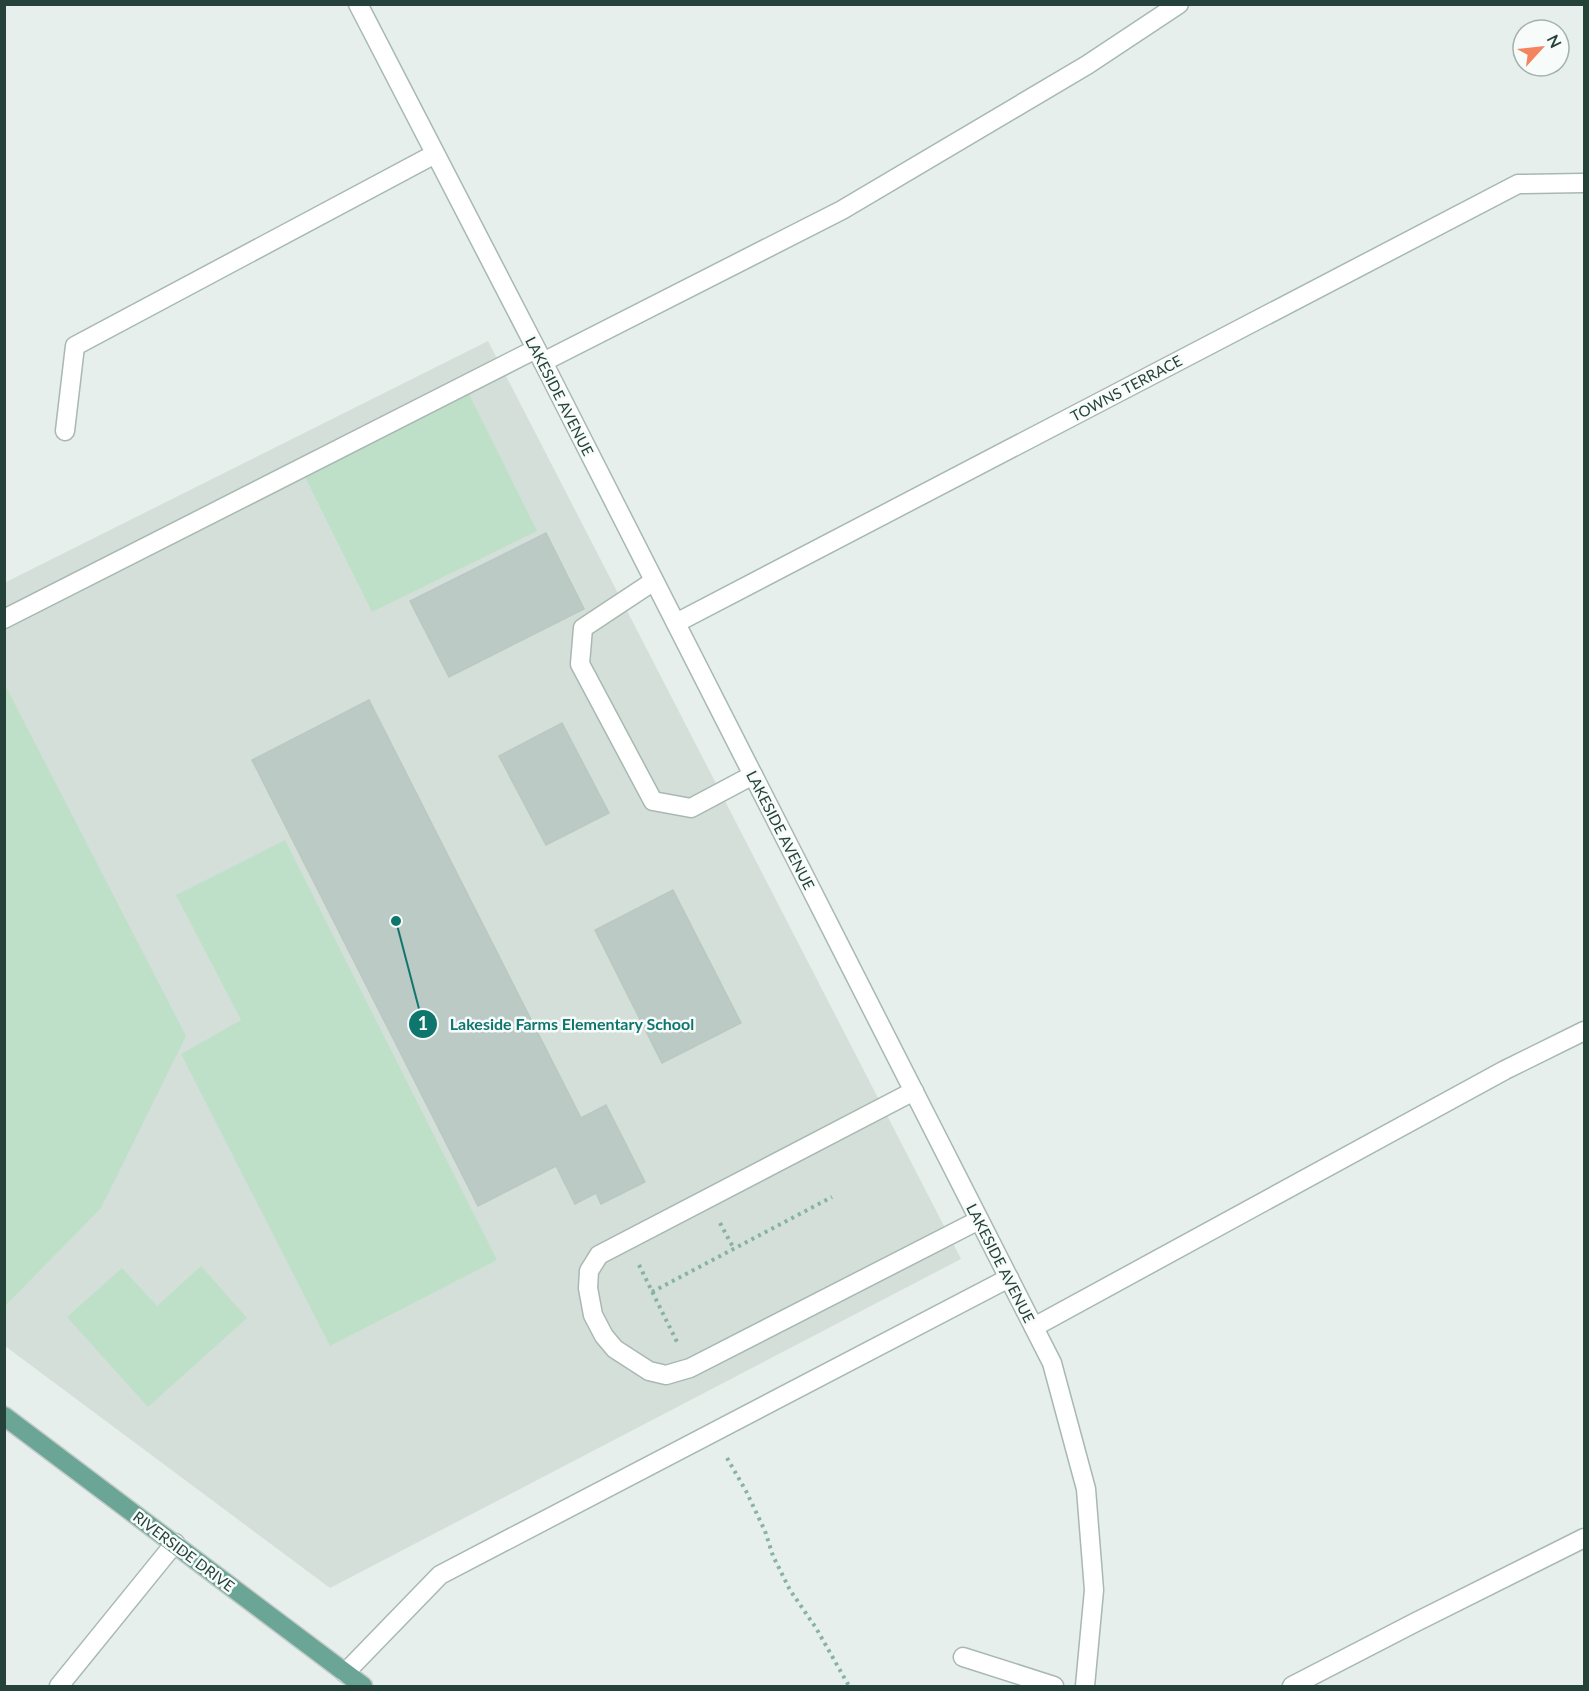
<svg xmlns="http://www.w3.org/2000/svg" width="1589" height="1691" viewBox="0 0 1589 1691" font-family="Lato,sans-serif">
<rect width="100%" height="100%" fill="#e6efeb"/>
<polygon fill="#d4dfda" points="488,341 961,1259 330,1588 5,1346 4,583"/>
<g fill="#bfe0c8">
<polygon points="467,390 537,531 372,612 302,471"/>
<polygon points="4,683 186,1036 101,1208 5,1306"/>
<polygon points="285,840 497,1260 330,1346 181,1054 241,1020 176,895"/>
<polygon points="201,1266 247,1318 148,1407 67,1317 122,1268 157,1306"/>
</g>
<g fill="#bbcac4" stroke="#b8c9c2" stroke-width="1.5">
<polygon points="546,533 584,609 449,677 410,601"/>
<polygon points="369,700 581,1118 606,1105 645,1182 601,1204 596,1193 575,1204 556,1166 478,1206 252,760"/>
<polygon points="562,723 609,813 546,845 499,756"/>
<polygon points="673,890 741,1023 662,1063 595,930"/>
</g>
<g fill="none" stroke-linecap="round" stroke-linejoin="round">
<g stroke="#a8b8b2" stroke-width="21">
<g id="minor">
<polyline points="358,4 543,362 1052,1363 1086,1489 1094,1590 1085,1686"/>
<polyline points="543,362 842,210 1087,65 1179,4"/>
<polyline points="65,431 75,346 435,154"/>
<polyline points="654,581 583,628 580,664 653,801 691,808 753,775"/>
<polyline points="4,619 536,349"/>
<polyline points="676,623 1518,184 1583,183"/>
<polyline points="914,1091 599,1255 589,1271 588,1288 593,1315 604,1336 615,1349 649,1371 666,1375 690,1368 979,1220"/>
<polyline points="1034,1327 1505,1070 1584,1031"/>
<polyline points="963,1657 1054,1686"/>
<polyline points="345,1673 440,1575 1009,1278"/>
<polyline points="59,1686 175,1543"/>
<polyline points="1292,1686 1416,1622 1584,1538"/>
</g>
</g>
<g stroke="#c2cac8" stroke-width="21">
<polyline id="major" points="4,1416 363,1686"/>
</g>
<g stroke="#86b3a5" stroke-width="4" stroke-dasharray="3 4.5" stroke-linecap="butt">
<polyline points="720,1223 734,1249"/>
<polyline points="639,1265 678,1344"/>
<polyline points="652,1292 832,1197"/>
<polyline points="727,1458 746,1491 765,1531 773,1556 790,1590 816,1628 849,1686"/>
</g>
<use href="#minor" stroke="#fff" stroke-width="18"/>
<use href="#major" stroke="#6aa596" stroke-width="18"/>
</g>
<g text-anchor="middle" dominant-baseline="central" stroke-width="5" stroke-linejoin="round" paint-order="stroke">
<g font-size="15" fill="#24423a" stroke="#f7fbf9">
<text transform="translate(1126 388) rotate(-28)">TOWNS TERRACE</text>
<text transform="translate(560 396) rotate(63)">LAKESIDE AVENUE</text>
<text transform="translate(781 830) rotate(63)">LAKESIDE AVENUE</text>
<text transform="translate(1001 1263) rotate(63)">LAKESIDE AVENUE</text>
<text transform="translate(184 1551) rotate(37)">RIVERSIDE DRIVE</text>
</g>
</g>
<path fill="none" stroke="#0f766e" stroke-width="2" d="M396 921L423 1024"/>
<g fill="#0f766e" stroke="#f7fbf9" stroke-width="2">
<circle cx="396" cy="921" r="6"/>
<circle cx="423" cy="1024" r="15"/>
</g>
<g font-size="18" text-anchor="middle" font-weight="bold" fill="#fff">
<text x="423" y="1030">1</text>
</g>
<g font-size="16" text-anchor="middle" font-weight="bold" fill="#0f766e" stroke="#f7fbf9" stroke-width="5" stroke-linejoin="round" paint-order="stroke">
<text x="572" y="1030">Lakeside Farms Elementary School</text>
</g>
<rect width="1589" height="1691" fill="none" stroke="#24423a" stroke-width="12"/>
<g transform="translate(1541 48) rotate(63)"><circle r="28" fill="#f7fbf9" stroke="#a3b1ad" stroke-width="1.5"/>
<path d="M0-4.5L10 22L0 15L-10 22Z" fill="#f4845f"/>
<text y="-9" font-size="16" font-weight="bold" text-anchor="middle" fill="#24423a">N</text>
</g>
</svg>
